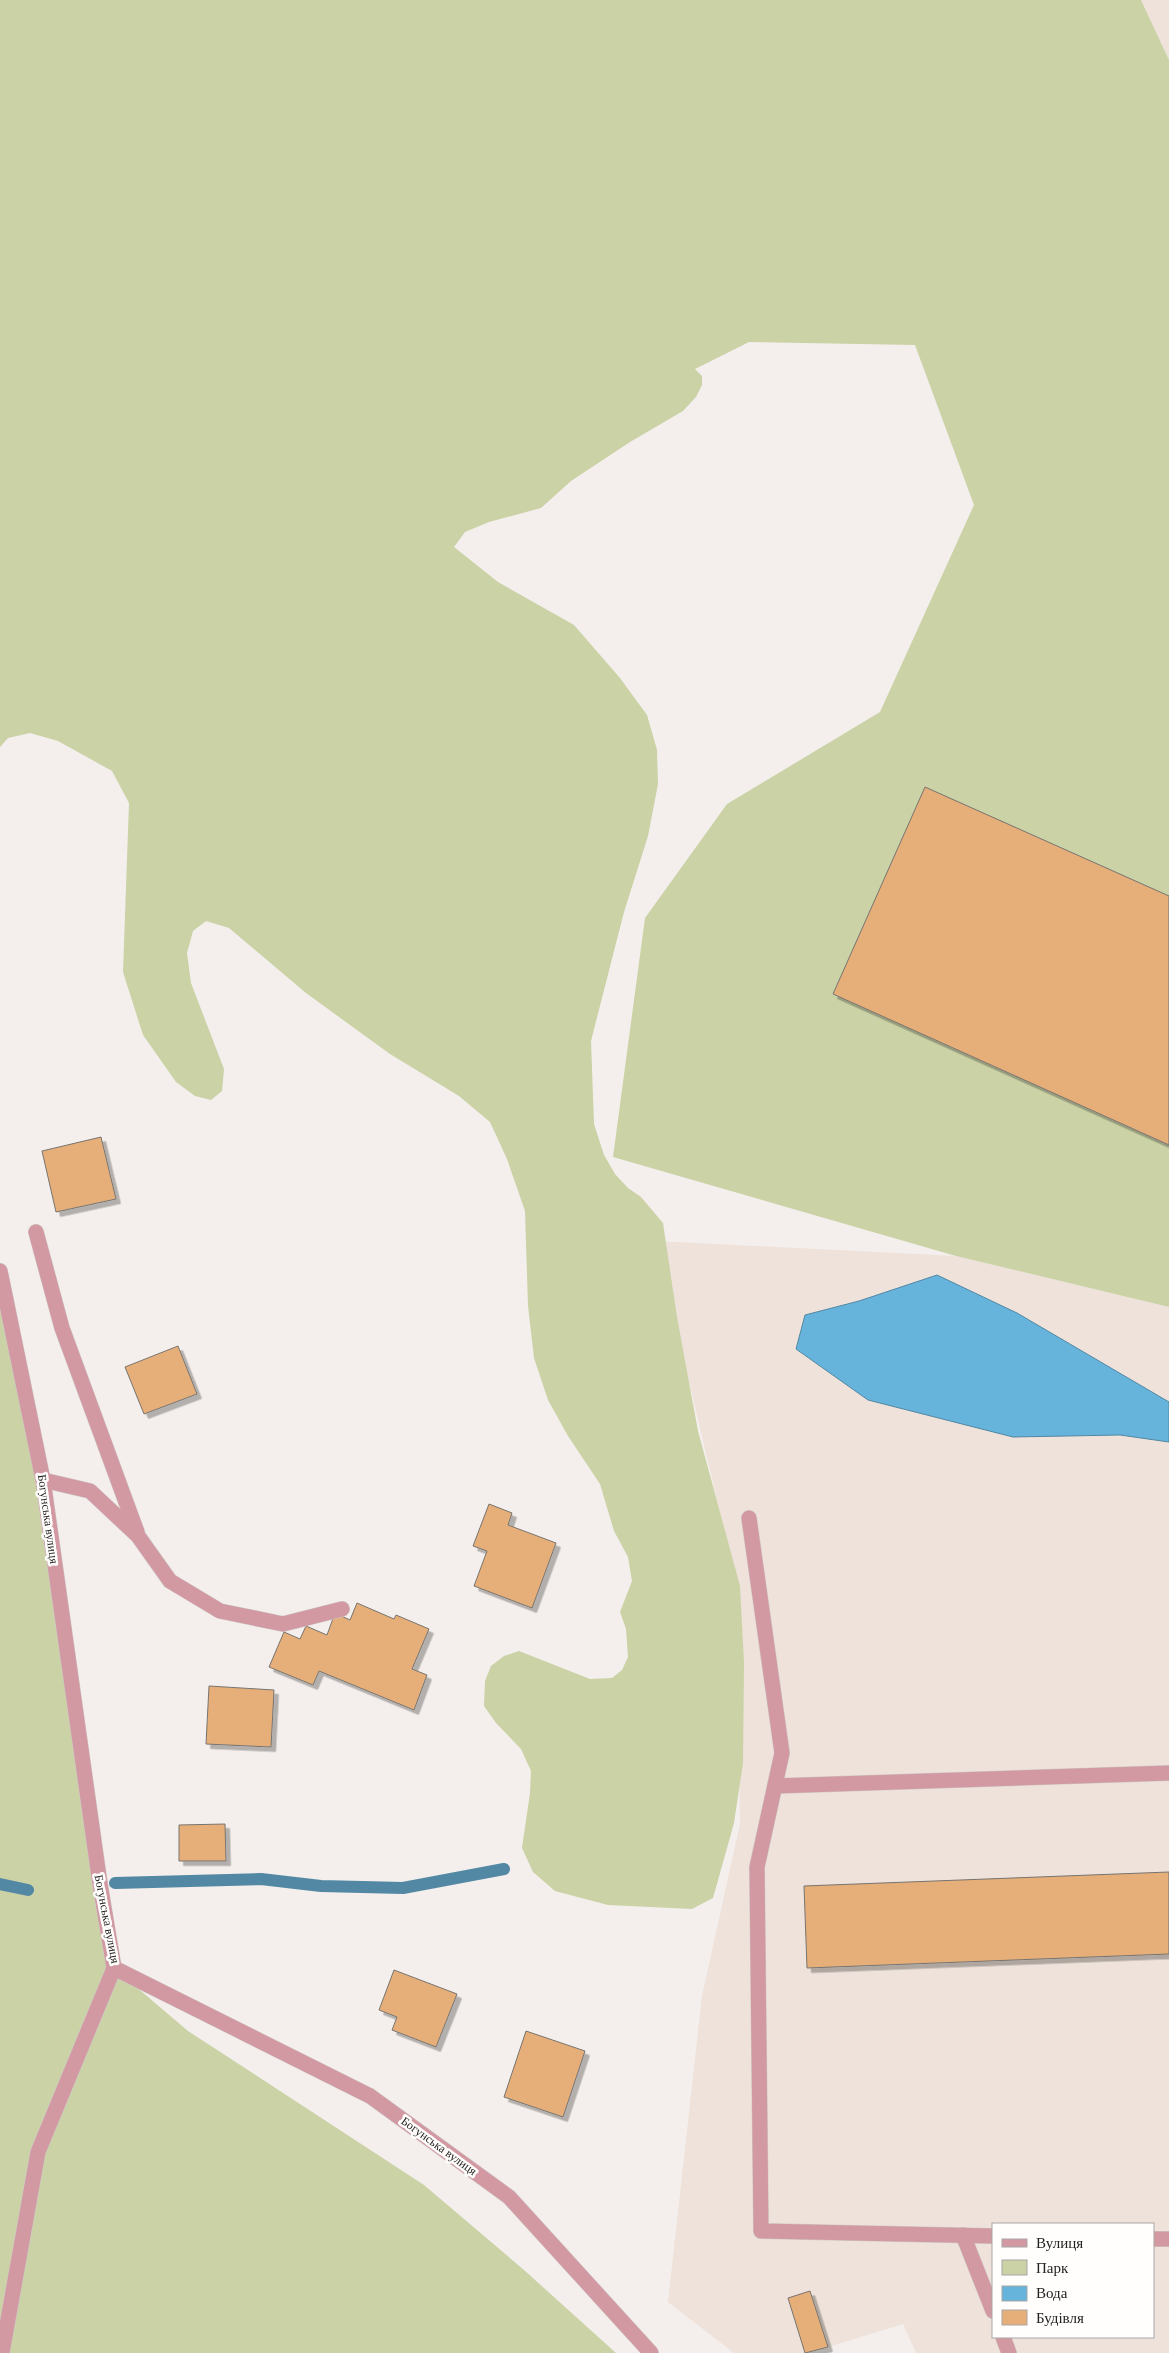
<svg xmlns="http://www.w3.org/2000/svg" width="1169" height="2353" viewBox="0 0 1169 2353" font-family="'Times New Roman',serif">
<defs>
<filter id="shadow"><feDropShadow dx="4.5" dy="4.5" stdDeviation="0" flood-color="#0004"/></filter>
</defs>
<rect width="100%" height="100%" fill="#f4efec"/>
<g fill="#eee2da" fill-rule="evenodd">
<polygon points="1141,0 1169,0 1169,60"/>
<path d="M656,1241l300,15 213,51v1046h-253l-13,-29 -94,29h-75l-66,-51 34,-306 38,-172 -4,-243zM993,2224h160v113h-160z"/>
</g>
<g fill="#cad2a6">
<polygon points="0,0 1141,0 1169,60 1169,1307 956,1256 613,1157 645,918 727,804 880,712 974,505 915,345 749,342 695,369 702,376 702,385 696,397 683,411 630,442 571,481 541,508 489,522 465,532 454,547 498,582 574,625 620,678 647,715 657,750 658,784 648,836 624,912 591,1041 594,1124 604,1155 615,1174 628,1188 641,1197 663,1223 677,1317 698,1431 740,1586 744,1663 743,1763 734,1823 713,1898 692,1909 608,1905 555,1891 533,1872 522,1848 530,1793 531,1771 521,1749 496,1723 484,1706 485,1681 491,1666 504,1656 519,1651 590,1679 612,1678 622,1670 628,1657 626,1629 620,1612 632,1581 628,1557 614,1531 600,1484 568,1436 548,1400 534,1358 528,1306 525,1211 507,1159 490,1122 459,1096 390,1054 306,993 229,928 206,921 193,931 187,953 191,983 224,1069 222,1091 211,1100 195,1096 176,1082 143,1035 123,972 129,803 112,771 58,741 30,733 8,738 0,747"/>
<polygon points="0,1271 43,1480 114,1968 188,2031 424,2185 524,2270 616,2353 0,2353"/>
</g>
<polygon fill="#66b3db" stroke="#5288a4" points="937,1275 1017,1313 1169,1402 1169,1442 1120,1435 1013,1437 868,1400 796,1349 805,1315 859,1301"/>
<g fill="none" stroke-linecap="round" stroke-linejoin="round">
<g stroke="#5288a4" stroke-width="12">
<polyline points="115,1883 261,1879 321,1886 403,1888 504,1869"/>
<polyline points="0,1884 28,1890"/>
</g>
</g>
<g fill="#e6ae78" stroke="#777470" filter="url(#shadow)">
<polygon points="925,787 1169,896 1169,1145 833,994"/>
<polygon points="101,1137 116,1199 56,1212 42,1151"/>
<polygon points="178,1346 197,1394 144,1414 125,1367"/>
<polygon points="489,1504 512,1513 508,1525 556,1543 532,1608 474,1586 487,1551 473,1546"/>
<polygon points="357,1603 394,1619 396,1615 429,1629 412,1669 427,1675 414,1710 319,1671 313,1685 269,1667 284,1632 300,1639 306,1626 327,1635 335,1613 350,1620"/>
<polygon points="209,1686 274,1690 271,1747 206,1744"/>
<polygon points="225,1824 226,1861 179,1861 179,1825"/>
<polygon points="1169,1872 1169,1954 807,1968 804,1886"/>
<polygon points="394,1970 457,1994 436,2047 392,2030 397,2017 379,2010"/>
<polygon points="526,2031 585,2051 563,2117 504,2097"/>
<polygon points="810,2291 828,2347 805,2353 788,2298"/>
</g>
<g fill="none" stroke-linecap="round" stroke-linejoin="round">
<g stroke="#cfcac8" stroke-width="16">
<g id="lane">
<polyline points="36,1232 62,1328 137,1532"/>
<polyline points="43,1480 90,1491 138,1536 170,1581 220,1611 283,1624 342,1609"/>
<polyline points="749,1518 782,1753 757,1867 761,2231 993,2236"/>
<polyline points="775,1786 1169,1773"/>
<polyline points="963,2235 993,2311"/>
<polyline points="1153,2239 1169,2239"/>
<polyline points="1003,2337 1009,2353"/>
<polyline points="2,2353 38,2152 114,1968"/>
</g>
</g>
<g stroke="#cfcac8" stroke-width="16">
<polyline id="street" points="0,1271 43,1480 100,1884 114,1968 370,2096 509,2197 651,2353"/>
</g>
<use href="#lane" stroke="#d399a3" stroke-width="15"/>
<use href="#street" stroke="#d399a3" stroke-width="15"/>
</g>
<g text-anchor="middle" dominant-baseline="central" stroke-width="5" stroke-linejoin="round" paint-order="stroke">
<g font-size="12" fill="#252322" stroke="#fffefd">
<text transform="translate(48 1519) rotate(82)">Богунська вулиця</text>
<text transform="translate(107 1919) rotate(79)">Богунська вулиця</text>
<text transform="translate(439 2146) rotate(36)">Богунська вулиця</text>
</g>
</g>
<rect x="992" y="2223" width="162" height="115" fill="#fffefd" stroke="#a8a6a5"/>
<rect x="1002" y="2239" width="25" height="8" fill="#d399a3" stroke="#a8a6a5"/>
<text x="1036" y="2248" font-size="15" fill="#252322">Вулиця</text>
<rect x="1002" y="2260" width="25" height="15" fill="#cad2a6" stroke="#a8a6a5"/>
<text x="1036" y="2273" font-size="15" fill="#252322">Парк</text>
<rect x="1002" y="2286" width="25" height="15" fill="#66b3db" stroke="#a8a6a5"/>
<text x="1036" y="2298" font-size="15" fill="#252322">Вода</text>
<rect x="1002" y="2310" width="25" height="15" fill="#e6ae78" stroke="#a8a6a5"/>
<text x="1036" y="2323" font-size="15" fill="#252322">Будівля</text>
</svg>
